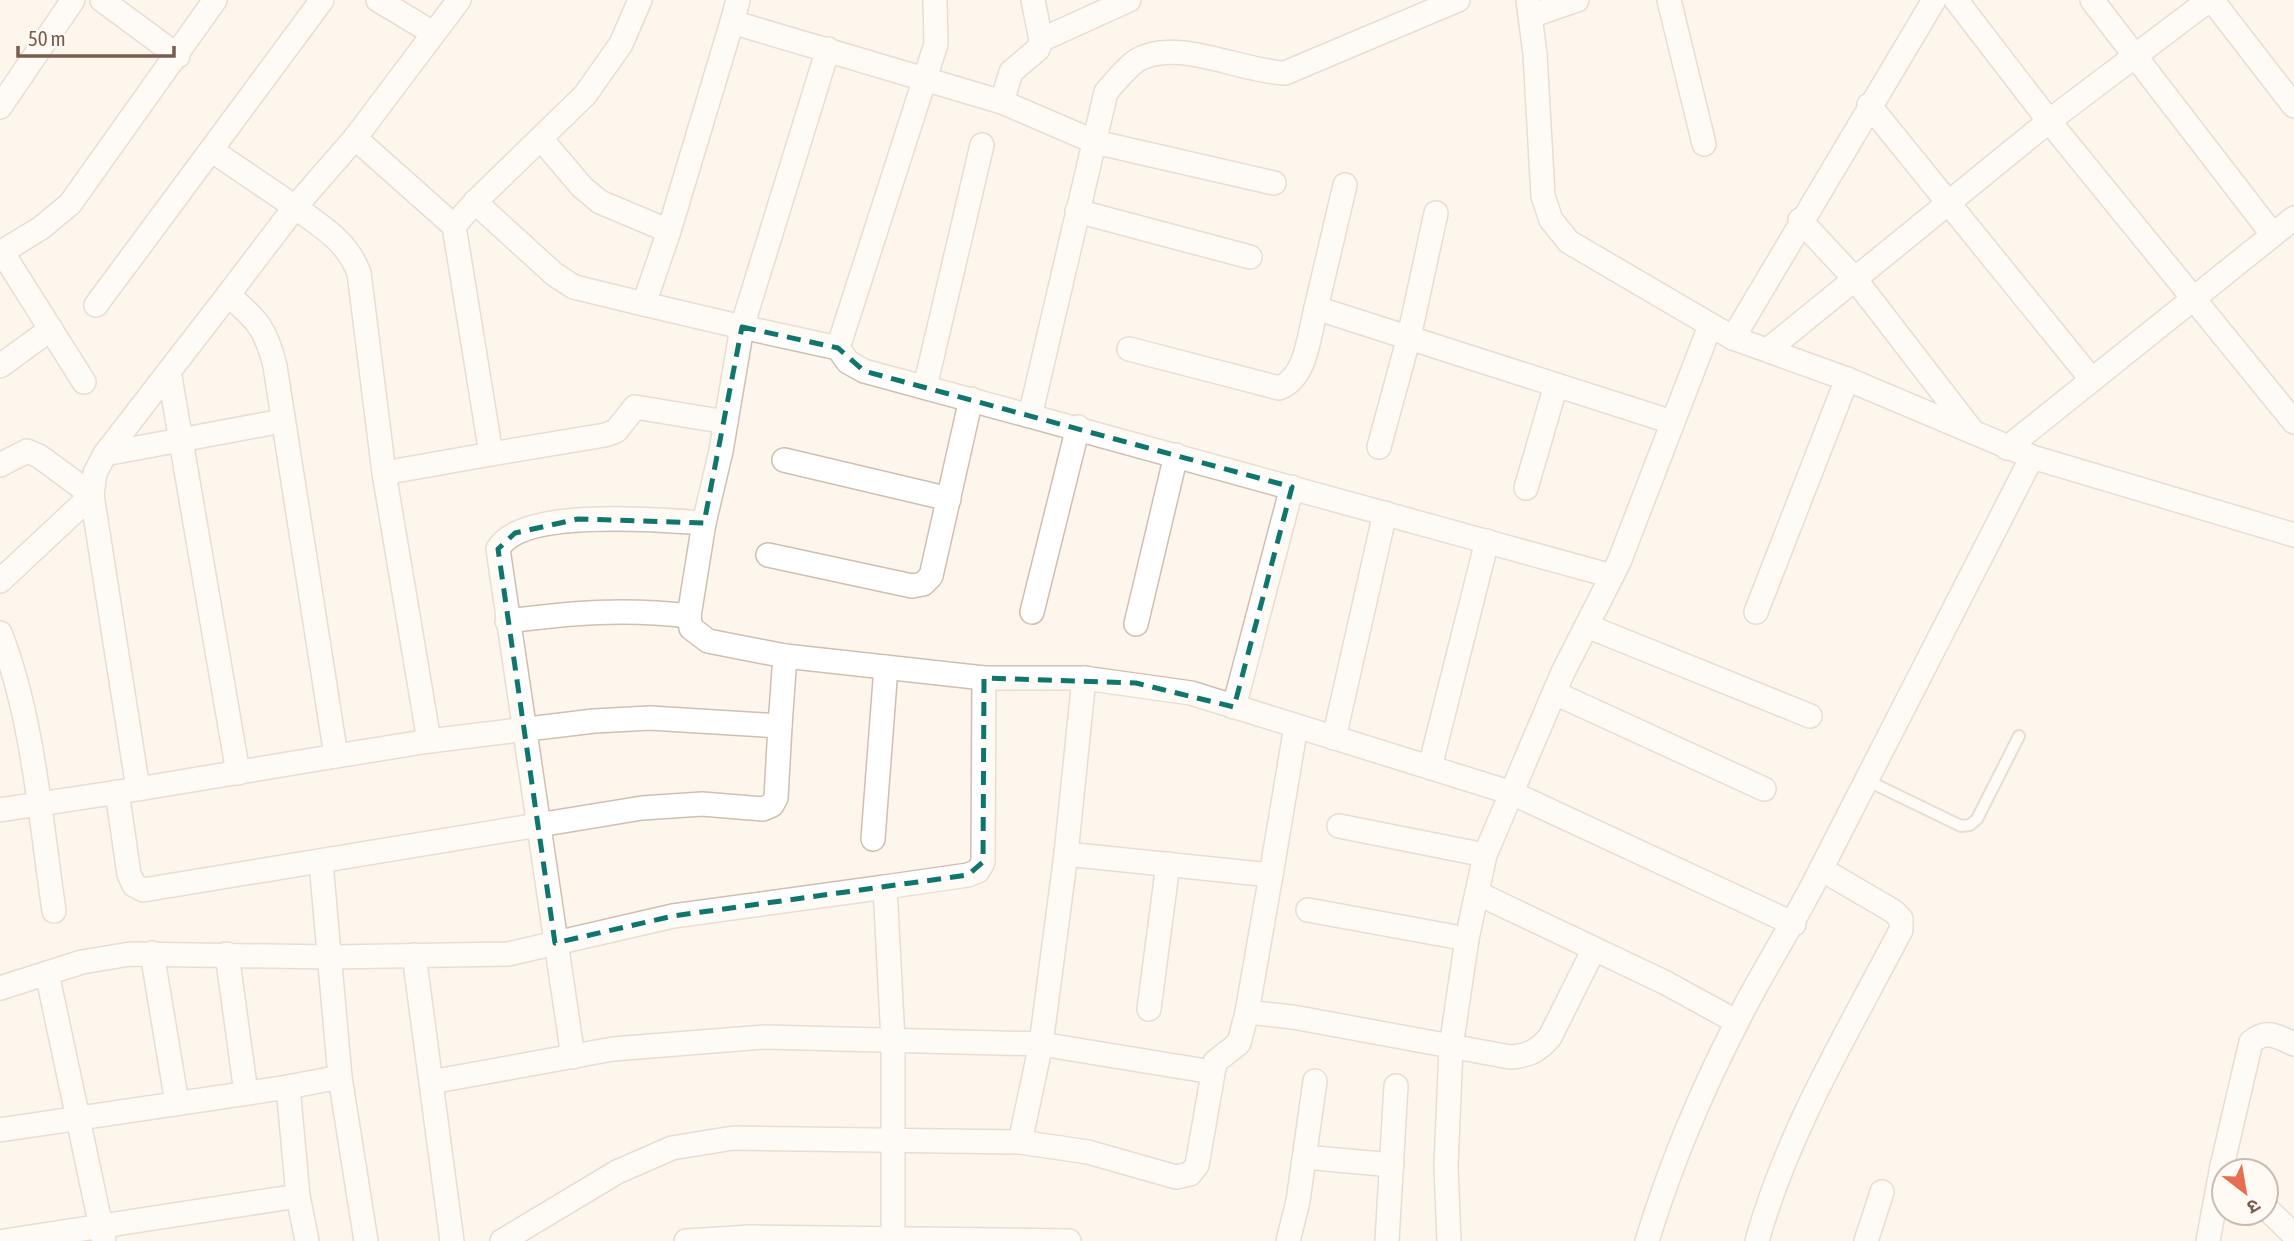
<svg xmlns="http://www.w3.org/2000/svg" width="2294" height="1241" viewBox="0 0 2294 1241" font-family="'Asap Condensed','Noto Sans Devanagari',sans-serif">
<rect width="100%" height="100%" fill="#fdf6ec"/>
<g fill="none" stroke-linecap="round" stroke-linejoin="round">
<g stroke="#d1beb0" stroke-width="14">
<polyline id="lane" points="1866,780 1961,826 1970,825 1977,819 2019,736"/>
</g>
<g stroke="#d1beb0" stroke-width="26">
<g id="street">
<polyline points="102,0 178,56"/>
<polyline points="378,0 433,33"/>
<polyline points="640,0 621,44 585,95 475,202 554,274 574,287 644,304"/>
<path d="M1458,0l-173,73c-43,-1 -111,-37 -149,-12 -12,9 -21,21 -30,31l-76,324 582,160"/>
<polyline points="1528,0 1535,54 1543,196 1551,220 1569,242 1733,338 1847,379 2032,457 2294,535"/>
<polyline points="1669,0 1704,144"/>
<polyline points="1956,0 2049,121 2294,422"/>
<polyline points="2092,0 2273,235"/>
<polyline points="2212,0 2294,106"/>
<polyline points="1531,16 1577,0"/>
<polyline points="732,22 738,0"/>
<polyline points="1041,40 1129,0"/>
<polyline points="828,49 742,327 644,304 669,231 732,22 1002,102 1095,142 1274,183"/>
<polyline points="1002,102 1011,72 1038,49 1041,40 1033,0"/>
<polyline points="1869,105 2092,380"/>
<polyline points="0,107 73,0"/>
<polyline points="355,138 454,226"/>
<polyline points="542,140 582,187 600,202 669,231"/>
<polyline points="211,150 322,0"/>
<polyline points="475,202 454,226 491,454 384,473 429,741 594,721 650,718 780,726 785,656"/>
<polyline points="1077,211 1250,257"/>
<polyline points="1800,220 1855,279 1973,432"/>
<polyline points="2,252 84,382"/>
<polyline points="0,253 41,228 70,204 215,0"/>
<polyline points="228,295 105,454 95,473 92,495 138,789 336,756"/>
<path d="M96,305l115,-155 84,57 -67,88c29,24 38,34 47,71l61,390 93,-15"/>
<polyline points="1316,308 1345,185"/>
<polyline points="1733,338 1934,0"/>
<polyline points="838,348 936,44 935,0"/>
<path d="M1129,349l150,39c28,-10 30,-54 37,-80l356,114"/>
<polyline points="1769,349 2049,121 2209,0"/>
<polyline points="0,366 51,329"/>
<polyline points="169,371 238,773"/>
<polyline points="925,387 982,145"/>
<polyline points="1379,447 1409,337 1436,213"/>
<polyline points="2007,448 2294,218"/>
<polyline points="105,454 282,421"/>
<polyline points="491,454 605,435 616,431 635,407 726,422"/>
<polyline points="784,460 949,499"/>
<polyline points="0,465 27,451 39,456 92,495 0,581"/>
<path d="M384,473l-25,-200c-12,-32 -37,-46 -64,-66l60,-69 104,-138"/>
<polyline points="1526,488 1556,385"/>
<polyline points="768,555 912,586 923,584 931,576 971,399"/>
<polyline points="1032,612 1078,427"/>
<polyline points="1756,612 1847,379"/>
<polyline points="689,616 704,523"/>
<path d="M507,621c65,-8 116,-13 182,-5l2,12 17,13 77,15 199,22h100l107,15 321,100 282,131"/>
<polyline points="1136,624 1176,455"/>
<polyline points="1587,626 1810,716"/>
<path d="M0,633c33,83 41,190 54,278"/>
<polyline points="1557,694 1764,789"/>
<polyline points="1234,707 1292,487"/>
<polyline points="1334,738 1385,513"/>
<polyline points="1430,767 1487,541"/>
<polyline points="117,792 129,874 134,885 143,890 642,808 702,804 763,809 772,805 776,798 780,726"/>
<polyline points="0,810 132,790"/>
<polyline points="1339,826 1485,855"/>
<polyline points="873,839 886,667"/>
<polyline points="1066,854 1084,678"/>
<polyline points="1271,875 1296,726"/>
<polyline points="885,887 968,875 978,871 983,862 984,678"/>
<polyline points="1477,893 1666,983 1737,1022"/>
<polyline points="1308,910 1467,939"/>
<polyline points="152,953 177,1103"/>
<polyline points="227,954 246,1093"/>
<polyline points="414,955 452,1241"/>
<polyline points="47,973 104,1241"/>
<polyline points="0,988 82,962 130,954 331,957 508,954 673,916 885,887 893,1041 893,1238"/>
<polyline points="1149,1009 1168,864"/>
<path d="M573,1057l-75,-508c23,-42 163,-29 206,-26l17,-72 21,-124 96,21 10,14 16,9 166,45"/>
<polyline points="340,1077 366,1241"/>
<polyline points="431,1082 613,1049 765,1037 1041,1044 1212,1072"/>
<polyline points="288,1087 340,1077 321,863"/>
<polyline points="0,1130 288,1087 298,1196"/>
<polyline points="1020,1142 1088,1152 1176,1177 1190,1174 1197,1165 1215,1062 1239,1043 1247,1012"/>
<polyline points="1305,1157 1392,1165"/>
<path d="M2227,1171l-5,-5 29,-124c16,-13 25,-6 43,2"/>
<polyline points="2266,1208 2294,1235"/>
<polyline points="4,1241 298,1196 307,1241"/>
<path d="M502,1241l115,-69 55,-24 61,-10 287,4 21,-98 25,-190 205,21 -24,137 46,5 217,40c18,-1 28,-6 40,-20l44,-88"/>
<polyline points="686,1241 750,1237 1069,1241"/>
<polyline points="1288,1241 1298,1201 1315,1081"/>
<polyline points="1387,1241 1396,1086"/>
<polyline points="1449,1241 1446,1166 1451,1047 1467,939 1485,855 1563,672 1619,562 1710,326"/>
<path d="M1647,1241c23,-75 53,-147 89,-217 26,-53 59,-102 85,-155"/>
<path d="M1757,1241c31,-111 91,-209 144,-311v-11l-8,-8 -72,-42 211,-412"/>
<polyline points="1866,1241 1882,1192"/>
<polyline points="2208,1241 2222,1166"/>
</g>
</g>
<use href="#lane" stroke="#fff" stroke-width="10"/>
<use href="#street" stroke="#fff" stroke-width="23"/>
</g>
<path d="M0 0H2294V1241H0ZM742,327l96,21 26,23 428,116 -58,220 -98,-24 -152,-5 -1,184 -15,13 -295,41 -118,27 -57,-394 17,-16 63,-14 126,4z" fill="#fdf6ec" fill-opacity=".55" fill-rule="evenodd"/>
<path fill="none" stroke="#0f766e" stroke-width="5" stroke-dasharray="14 9" stroke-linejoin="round" d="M742,327l96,21 26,23 428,116 -58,220 -98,-24 -152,-5 -1,184 -15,13 -295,41 -118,27 -57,-394 17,-16 63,-14 126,4z"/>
<g transform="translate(2245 1192) rotate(149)"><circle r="33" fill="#fffaf3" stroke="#cabbb1" stroke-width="2"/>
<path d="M0-5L12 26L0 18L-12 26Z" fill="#e76f51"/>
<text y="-10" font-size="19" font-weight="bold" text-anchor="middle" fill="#7a5c4d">उ</text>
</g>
<path d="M18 46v10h156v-10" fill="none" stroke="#7a5c4d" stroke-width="3.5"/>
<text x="28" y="46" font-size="21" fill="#7a5c4d" stroke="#fffaf3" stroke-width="5" paint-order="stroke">50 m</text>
</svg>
